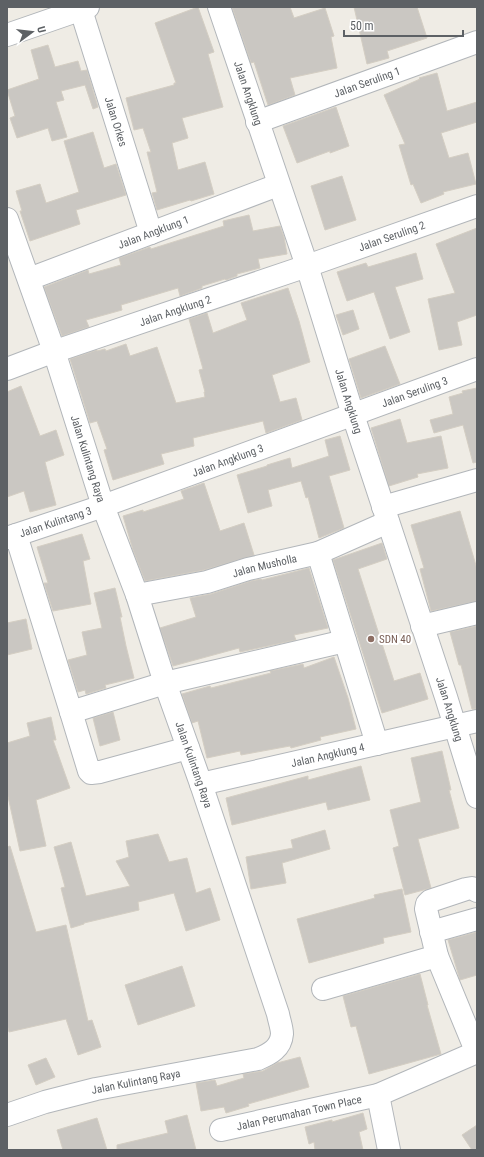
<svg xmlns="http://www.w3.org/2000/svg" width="484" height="1157" viewBox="0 0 484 1157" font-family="'Roboto Condensed',sans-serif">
<rect width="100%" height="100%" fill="#efece5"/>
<g fill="#cac7c2" stroke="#d4cec3">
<polygon points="198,7 214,52 208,54 223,107 182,118 188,138 172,143 178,170 205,162 214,194 191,201 190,200 157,210 152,193 157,192 147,152 151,152 143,128 134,130 126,98 174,85 174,83 176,83 155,23"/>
<polygon points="232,7 290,7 294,18 325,8 334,36 331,37 337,68 290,78 295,95 268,105 254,62 251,63"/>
<polygon points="354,7 417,7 427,38 387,51 389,58 367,64"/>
<polygon points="48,45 55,67 78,61 81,71 87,70 98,107 93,109 85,85 61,91 64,100 56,102 67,137 52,141 48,128 17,138 10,118 15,116 7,90 39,79 31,50"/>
<polygon points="437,73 447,111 477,102 477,122 441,133 449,158 468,153 476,184 443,192 444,194 421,203 413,184 411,185 399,145 405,144 384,95 420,79 419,78"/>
<polygon points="336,107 349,146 330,153 330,151 297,163 283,126"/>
<polygon points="93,132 104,168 116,164 126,195 76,210 80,224 30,241 20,211 22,211 16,191 40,184 46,203 79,192 64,141"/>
<polygon points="342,176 356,220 325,230 311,186"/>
<polygon points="249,215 253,231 280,226 284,237 287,254 258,259 260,268 237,274 237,276 226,280 225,279 202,286 202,288 180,296 178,288 121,305 122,310 86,320 89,327 62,336 44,287 88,270 89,274 121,265 119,258 150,247 151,249 224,226 223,221"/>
<polygon points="477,228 477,315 457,322 462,345 439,350 428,299 455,293 436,244"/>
<polygon points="416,253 423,279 395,287 410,332 390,339 374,292 347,301 337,272 366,263 368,267"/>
<polygon points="288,288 299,321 310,362 272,375 280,402 296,398 302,420 266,433 263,421 193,438 194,446 161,454 164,464 113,480 104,450 107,449 97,421 90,423 70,359 97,350 97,351 105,349 106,351 126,344 130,356 157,347 176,403 205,397 204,392 205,392 199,370 203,369 189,319 207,313 213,333 247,320 241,303"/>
<polygon points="353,310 359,329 343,335 336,315"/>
<polygon points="385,346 400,384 361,398 349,359"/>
<polygon points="21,386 40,436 56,430 64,455 45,462 56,505 30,512 24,491 7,497 7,392"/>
<polygon points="477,388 477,462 473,463 463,425 434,433 430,420 453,414 449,397 463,393 462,391"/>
<polygon points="400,419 407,443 441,436 448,468 417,474 418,477 389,486 371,428"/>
<polygon points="340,436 350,470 329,476 344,528 319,538 308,497 306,498 301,481 268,490 272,506 248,513 237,475 267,466 267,465 290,458 292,468 329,456 325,440"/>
<polygon points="204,483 220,531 244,523 254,555 204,570 145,581 133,550 123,516 143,510 143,512 184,499 181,491"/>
<polygon points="460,511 477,569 477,601 431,611 420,569 424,568 411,525"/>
<polygon points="82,534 90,559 83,561 91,604 53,611 44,583 48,583 37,547"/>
<polygon points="382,543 387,559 358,569 394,681 420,673 428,699 382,713 333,560"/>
<polygon points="309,568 328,628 294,635 296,640 240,652 239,648 173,666 160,628 196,617 190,598 211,594 251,581 261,579 262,580"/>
<polygon points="115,588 122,617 120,617 126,646 134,678 105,685 106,688 86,694 85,690 78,692 68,660 87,655 82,632 102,628 94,593"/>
<polygon points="26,619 32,649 7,655 7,623"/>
<polygon points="477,626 477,709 472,709 461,665 459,665 450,632"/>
<polygon points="334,657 348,698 356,729 320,737 321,740 291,748 290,746 241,755 240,751 207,758 198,721 192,723 182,694 210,686 211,688 271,673 270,671 303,664 304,668"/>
<polygon points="113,712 120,740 100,746 93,718"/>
<polygon points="51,717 56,740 53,740 70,788 36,800 46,846 20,851 7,792 7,743 30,736 27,723"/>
<polygon points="442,751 451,790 449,790 459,828 418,839 431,888 405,895 393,848 399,846 390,810 421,802 411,758"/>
<polygon points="361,766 370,800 328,810 326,802 232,825 226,798 308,776 308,780"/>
<polygon points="325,830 330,849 282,863 286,883 251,889 246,857 293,848 291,840"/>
<polygon points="158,834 169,862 187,858 196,893 210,888 220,920 186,931 174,893 138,902 139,910 84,923 84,924 71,928 61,888 65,887 54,847 71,842 86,896 130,886 116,861 129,857 126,841"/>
<polygon points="10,846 36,932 66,925 88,1021 92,1020 101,1047 78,1055 66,1019 9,1032 7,1024 7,847"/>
<polygon points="402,889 411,932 383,938 384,943 309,963 297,919 375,898 374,895"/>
<polygon points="477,932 477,975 460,980 448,940"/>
<polygon points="182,966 195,1006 138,1025 125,985"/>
<polygon points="420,974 428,1005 427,1005 441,1054 369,1074 356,1026 351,1027 343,996"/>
<polygon points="300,1057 309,1087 248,1104 249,1106 226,1113 224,1107 201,1111 196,1083 215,1080 217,1086 244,1078 243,1074 263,1071 277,1063"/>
<polygon points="46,1058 55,1077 36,1085 28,1065"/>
<polygon points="363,1113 367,1129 359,1132 363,1150 315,1150 314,1142 309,1144 305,1127 332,1120 332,1122"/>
<polygon points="187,1115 196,1150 117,1150 117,1145 168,1133 165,1121"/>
<polygon points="97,1118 107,1150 63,1150 57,1130"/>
<polygon points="477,1125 477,1150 472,1150 462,1135"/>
</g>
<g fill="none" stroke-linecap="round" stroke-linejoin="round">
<g stroke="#b2b6ba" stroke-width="24">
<g id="minor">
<path id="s1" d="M219,7l88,259 46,149 93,282 31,100"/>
<path id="s2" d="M81,10l70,223"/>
<polyline points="7,35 88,7"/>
<path id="s3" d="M257,122l220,-80"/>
<path id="s4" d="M7,219l47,132 49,155 34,89 28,88 36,101 77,230c1,6 4,14 4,20 -1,14 -12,20 -24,25l-162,30 -51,13 -38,13"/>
<path id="s5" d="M29,279l249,-94"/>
<path id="s6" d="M7,369l37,-14 263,-89 170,-60"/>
<polyline points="383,507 477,480"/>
<polyline points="16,535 71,712 165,683 345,641"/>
<path id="s7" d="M7,538l96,-32 374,-137"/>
<polyline points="318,553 377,744"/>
<path id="s8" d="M137,595l70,-13 41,-13 70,-16 70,-31"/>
<polyline points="422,626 477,613"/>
<polyline points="71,712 89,771 91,773 100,772 188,748"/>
<path id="s9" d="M201,784l276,-63"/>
<polyline points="477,891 472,888 466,889 430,901 427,904 426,909 437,956 477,1053"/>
<polyline points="431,932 477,919"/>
<polyline points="323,989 437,956"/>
<polyline points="378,1095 389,1150"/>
<path id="s10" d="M221,1130l157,-35 99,-43"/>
</g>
</g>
<use href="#minor" stroke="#fff" stroke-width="22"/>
</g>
<circle fill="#8d6e63" stroke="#fff" stroke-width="1.5" cx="371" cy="639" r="4"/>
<g text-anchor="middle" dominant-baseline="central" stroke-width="4" stroke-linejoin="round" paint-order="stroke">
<g font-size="11" fill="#5d6165" stroke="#fff">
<text stroke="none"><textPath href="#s3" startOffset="117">Jalan Seruling 1</textPath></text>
<text stroke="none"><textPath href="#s1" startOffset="91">Jalan Angklung</textPath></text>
<text stroke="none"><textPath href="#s2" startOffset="117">Jalan Orkes</textPath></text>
<text stroke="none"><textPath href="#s5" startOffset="133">Jalan Angklung 1</textPath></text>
<text stroke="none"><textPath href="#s6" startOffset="407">Jalan Seruling 2</textPath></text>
<text stroke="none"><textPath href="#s6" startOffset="178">Jalan Angklung 2</textPath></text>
<text stroke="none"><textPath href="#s7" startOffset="433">Jalan Seruling 3</textPath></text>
<text stroke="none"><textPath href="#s1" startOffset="415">Jalan Angklung</textPath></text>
<text stroke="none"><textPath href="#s4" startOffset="253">Jalan Kulintang Raya</textPath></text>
<text stroke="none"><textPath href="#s7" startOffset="234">Jalan Angklung 3</textPath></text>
<text stroke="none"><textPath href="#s7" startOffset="51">Jalan Kulintang 3</textPath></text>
<text stroke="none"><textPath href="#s8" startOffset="131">Jalan Musholla</textPath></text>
<text stroke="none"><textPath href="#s1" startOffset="739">Jalan Angklung</textPath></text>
<text stroke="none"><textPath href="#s9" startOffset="130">Jalan Angklung 4</textPath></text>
<text stroke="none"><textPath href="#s4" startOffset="577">Jalan Kulintang Raya</textPath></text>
<text transform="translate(136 1082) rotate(-11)">Jalan Kulintang Raya</text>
<text stroke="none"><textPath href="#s10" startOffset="80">Jalan Perumahan Town Place</textPath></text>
</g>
<g font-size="11" fill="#785e54" stroke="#fff" text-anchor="start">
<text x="379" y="639">SDN 40</text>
</g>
</g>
<rect width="484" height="1157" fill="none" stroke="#5d6165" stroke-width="16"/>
<g transform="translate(32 32) rotate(75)" stroke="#ffffff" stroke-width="3" paint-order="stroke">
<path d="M0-3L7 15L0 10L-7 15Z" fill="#5d6165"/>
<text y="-6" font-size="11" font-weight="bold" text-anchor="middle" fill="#5d6165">U</text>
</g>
<path d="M344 30v6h119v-6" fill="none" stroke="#5d6165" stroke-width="2"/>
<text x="350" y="30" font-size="12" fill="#5d6165" stroke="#ffffff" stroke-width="3" paint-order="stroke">50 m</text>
</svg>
